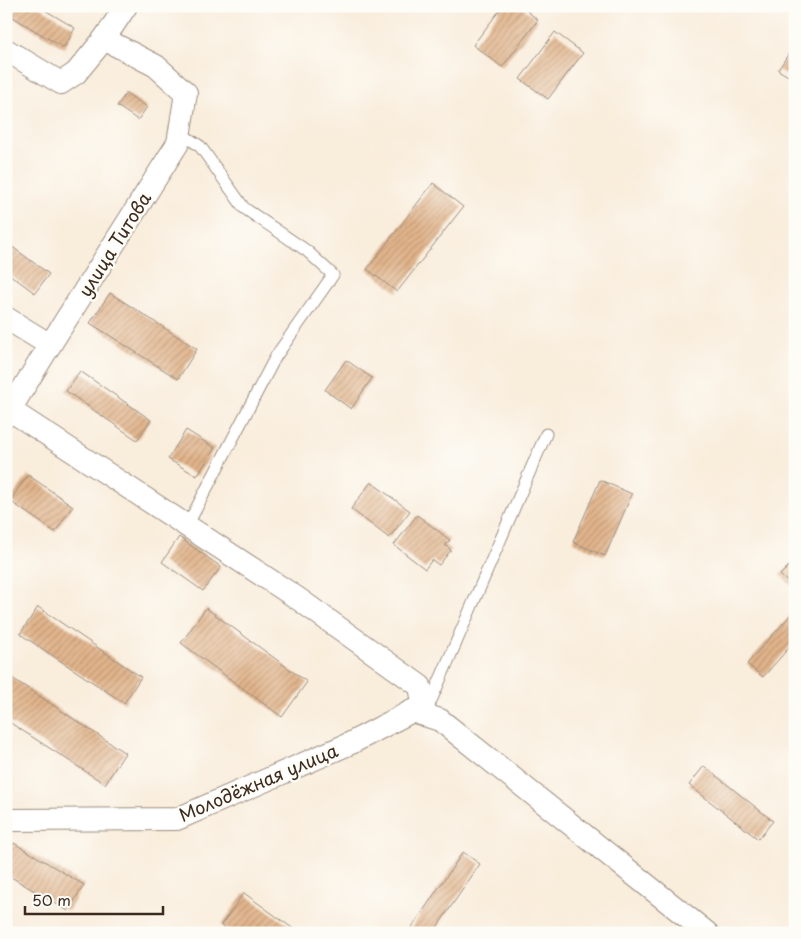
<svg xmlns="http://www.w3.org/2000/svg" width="801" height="939" viewBox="0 0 801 939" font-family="'Playpen Sans',sans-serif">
<defs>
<pattern id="building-hatch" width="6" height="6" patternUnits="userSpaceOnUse" patternTransform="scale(1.25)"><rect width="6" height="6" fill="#e2b58c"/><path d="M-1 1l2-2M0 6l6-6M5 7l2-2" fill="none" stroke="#b89372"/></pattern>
</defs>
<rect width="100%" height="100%" fill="#fdfcf7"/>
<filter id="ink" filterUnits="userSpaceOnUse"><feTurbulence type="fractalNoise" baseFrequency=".02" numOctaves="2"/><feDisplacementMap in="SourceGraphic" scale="10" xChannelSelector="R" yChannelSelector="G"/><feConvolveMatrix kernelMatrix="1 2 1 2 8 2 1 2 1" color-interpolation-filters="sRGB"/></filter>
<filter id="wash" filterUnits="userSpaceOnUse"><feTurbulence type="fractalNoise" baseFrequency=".0096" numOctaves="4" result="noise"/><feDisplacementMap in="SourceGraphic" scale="20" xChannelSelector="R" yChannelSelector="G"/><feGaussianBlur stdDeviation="1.12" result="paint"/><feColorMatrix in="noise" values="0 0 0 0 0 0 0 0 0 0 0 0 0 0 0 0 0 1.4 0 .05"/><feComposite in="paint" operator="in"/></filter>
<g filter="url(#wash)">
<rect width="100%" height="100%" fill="#f9eddc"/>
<g id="blocks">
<g fill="url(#building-hatch)">
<polygon points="6,6 38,6 75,28 64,48 6,13"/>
<polygon points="503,6 521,6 538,20 502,67 473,45"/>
<polygon points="555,32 583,53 548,99 520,79"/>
<polygon points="795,44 795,80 778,70"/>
<polygon points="126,93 147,107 138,120 117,106"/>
<polygon points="433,183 463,207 397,292 367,269"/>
<polygon points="7,243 49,274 35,293 6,272 6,244"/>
<polygon points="110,293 197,349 178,379 90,323"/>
<polygon points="346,360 372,378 351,409 325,390"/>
<polygon points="80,371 151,420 137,440 66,391"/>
<polygon points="186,430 215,448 197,476 168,459"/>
<polygon points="28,475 73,506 55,532 10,501"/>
<polygon points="600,480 632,494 605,556 573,542"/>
<polygon points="371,482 410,511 389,538 351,509"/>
<polygon points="417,515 450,540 445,545 451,550 439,565 432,560 425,569 394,545"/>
<polygon points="179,537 221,567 203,591 162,562"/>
<polygon points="795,560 795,589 780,575"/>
<polygon points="38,607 141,677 124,703 20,634"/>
<polygon points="206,608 307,682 282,717 181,643"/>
<polygon points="793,612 795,613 795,641 763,677 747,664"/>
<polygon points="6,674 125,753 105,784 6,720"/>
<polygon points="704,766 773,821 758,839 689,785"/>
<polygon points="14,843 84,885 68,911 6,874 6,855"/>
<polygon points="463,852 480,864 433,933 408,933"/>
<polygon points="244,893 299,933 232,933 221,925"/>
</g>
</g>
</g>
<g filter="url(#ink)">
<use href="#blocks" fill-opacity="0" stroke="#9a8c7d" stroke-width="1"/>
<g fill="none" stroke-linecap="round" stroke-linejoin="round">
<g stroke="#9a8c7d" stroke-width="13">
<g id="service">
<polyline points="180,133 200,146 244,208 307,251 333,275 276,356 187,526"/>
<polyline points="427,710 546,434"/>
</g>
</g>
<g stroke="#9a8c7d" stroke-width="24">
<g id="minor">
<polyline points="6,50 61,83 76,73 104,39 126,6"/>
<polyline points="6,318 50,345"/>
<polyline points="10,410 297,598 420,686 425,715"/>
<polyline points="6,416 50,345 178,143 186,93 156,66 104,39"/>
<polyline points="6,820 177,819 351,743 412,711 440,720 707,933"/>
</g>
</g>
<use href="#service" stroke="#fff" stroke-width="11"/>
<use href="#minor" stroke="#fff" stroke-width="22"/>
</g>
</g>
<g text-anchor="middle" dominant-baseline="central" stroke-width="5" stroke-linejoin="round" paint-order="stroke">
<g font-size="18" fill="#3b2a1e" stroke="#fdfcf7">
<text transform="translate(114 244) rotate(-58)">улица Титова</text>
<text transform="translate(258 782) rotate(-23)">Молодёжная улица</text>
</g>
</g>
<rect width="801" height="939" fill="none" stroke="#fdfcf7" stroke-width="25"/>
<path d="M25 906v8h138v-8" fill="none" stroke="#3b2a1e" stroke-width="2.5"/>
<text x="32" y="906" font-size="15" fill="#3b2a1e" stroke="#fdfcf7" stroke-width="4" paint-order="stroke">50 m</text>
</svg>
